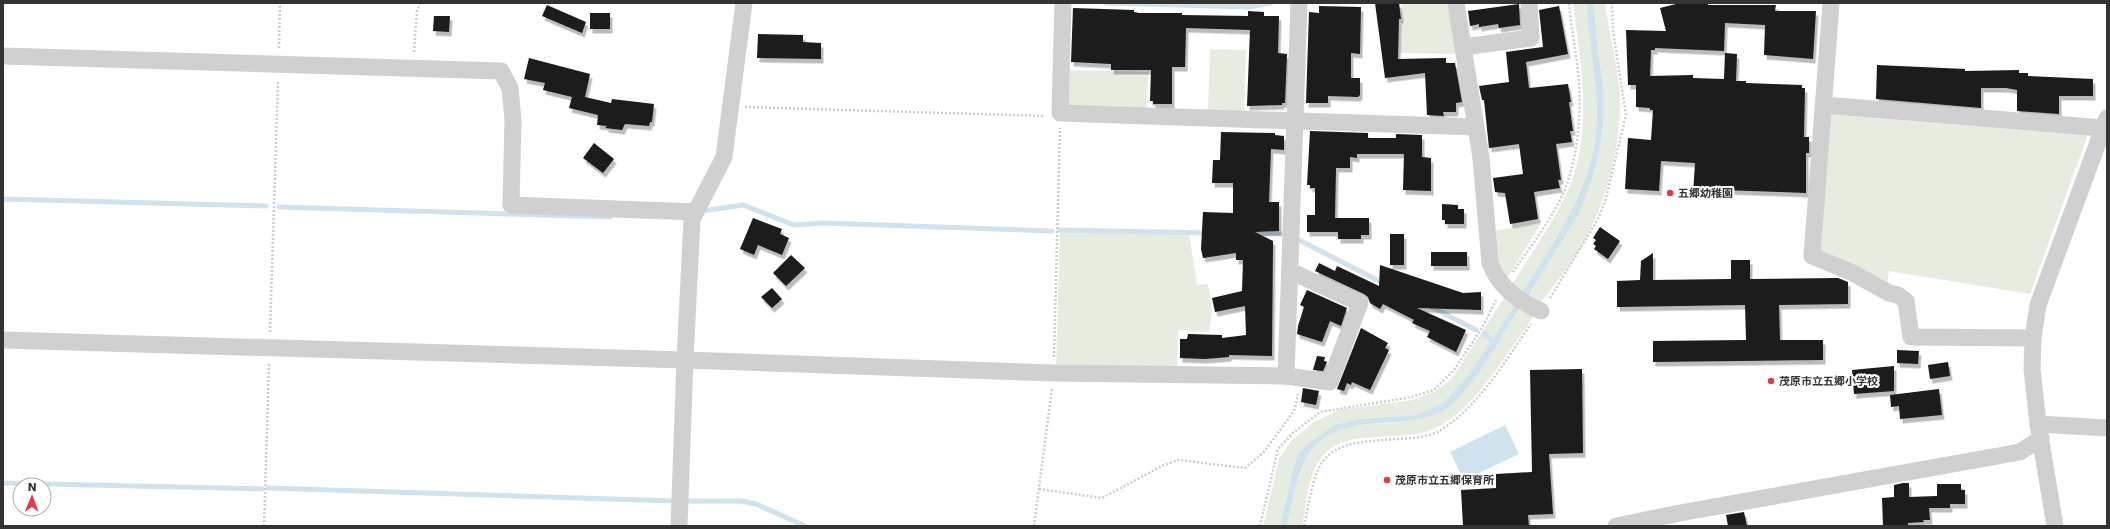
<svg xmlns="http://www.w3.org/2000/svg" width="2110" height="529" viewBox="0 0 2110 529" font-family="'DejaVu Sans','Noto Sans JP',sans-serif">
<defs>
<filter id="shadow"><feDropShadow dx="2.5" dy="4.5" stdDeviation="0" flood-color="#0004"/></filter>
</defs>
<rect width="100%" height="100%" fill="#fff"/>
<g fill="#e6ecdf">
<polygon points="1106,3 1249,3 1249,7"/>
<polygon points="1402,3 1450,3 1458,54 1400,53"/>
<path d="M1573,3h14c0,38 10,74 10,112 0,68 -42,124 -76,179l-11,-6c20,-33 55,-81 65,-117 16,-55 5,-113 -2,-168z"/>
<path d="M1594,3h11c3,25 10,50 13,75 8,53 -10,122 -36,168 -12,20 -29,40 -43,59l-12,-7 52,-84 13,-34 7,-27 4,-27v-44l-5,-29z"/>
<polygon points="1210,49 1246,50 1244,115 1208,114"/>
<polygon points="1067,70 1148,72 1147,112 1065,110"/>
<polygon points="1833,113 2089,132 2030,294 1889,271 1887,285 1820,253 1827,117"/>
<polygon points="1541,224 1504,283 1496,267 1492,231"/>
<polygon points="1060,230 1189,233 1197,285 1208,284 1212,311 1209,332 1178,330 1177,372 1056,368"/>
<polygon points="1506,295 1517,302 1470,373 1444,402 1416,415 1359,419 1334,425 1309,443 1293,469 1280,526 1263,526 1279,459 1291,441 1314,422 1339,410 1413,400 1436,391 1452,378"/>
<path d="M1522,305l13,8 -7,12c-26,34 -50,78 -87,100 -15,9 -30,10 -47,11 -13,1 -26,1 -39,3 -46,7 -46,50 -53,87h-15c13,-55 16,-99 85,-102 23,-1 46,-2 68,-12 4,-2 8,-7 11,-10 30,-27 49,-64 71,-97z"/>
</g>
<g fill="#cfe2ee">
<path d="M1587,3h7l4,50 5,29v44l-4,27 -7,27 -13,34 -52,84 -6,-4c34,-55 76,-111 76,-179 0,-38 -10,-74 -10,-112z"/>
<path d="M1517,302l5,3c-19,28 -52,90 -79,106 -19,10 -42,11 -62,12 -77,4 -79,38 -94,103h-7l13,-57 7,-17 9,-9 25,-18 25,-6 57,-4 28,-13 26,-29z"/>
<polygon points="1505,425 1519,454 1464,480 1450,452"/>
</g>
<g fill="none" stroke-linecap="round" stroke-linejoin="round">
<g stroke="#cfe2ee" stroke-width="5">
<polyline points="1106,3 1249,7 1271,3"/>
<polyline points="3,199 266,206"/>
<polyline points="279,207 610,217"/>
<polyline points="702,211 743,205 794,225 823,223 1052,231"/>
<polyline points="1060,230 1209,233"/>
<polyline points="1253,233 1286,234"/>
<polyline points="1295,238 1385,284"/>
<polyline points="1430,306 1476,330"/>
<polyline points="1484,334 1495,342"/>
<polyline points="3,483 262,489"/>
<polyline points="268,488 673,501"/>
<polyline points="685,501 742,501 756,504 805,526"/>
</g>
</g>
<g fill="#1a1a1a" filter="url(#shadow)">
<polygon points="1375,3 1399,3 1401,19 1399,19 1398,59 1446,58 1446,63 1455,63 1462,102 1456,103 1456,112 1443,112 1444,116 1427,115 1425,73 1385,78"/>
<polygon points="1680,3 1708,3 1708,5 1776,5 1775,11 1816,11 1813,59 1764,55 1765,25 1725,23 1724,51 1655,48 1655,50 1651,50 1650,76 1693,75 1693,78 1724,79 1725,53 1737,54 1736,81 1746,81 1746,83 1802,85 1802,88 1805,88 1804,137 1809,137 1809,153 1806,153 1806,193 1722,190 1722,195 1693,194 1695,163 1661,161 1659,191 1625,189 1628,138 1651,140 1653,110 1650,110 1650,108 1636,107 1636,85 1628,85 1626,30 1666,31 1660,8"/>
<polygon points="1519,4 1520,25 1499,28 1498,24 1479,27 1479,24 1470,26 1468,11"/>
<polygon points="547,5 586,22 582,33 542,16"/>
<polygon points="1319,6 1361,7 1360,54 1351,53 1351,78 1360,78 1360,95 1358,97 1328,96 1328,103 1306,103 1309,12 1319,13"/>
<polygon points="1559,6 1568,54 1526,62 1529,88 1568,84 1571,102 1569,102 1573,131 1570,131 1572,142 1556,144 1561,180 1558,180 1560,188 1534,192 1538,219 1510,224 1505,193 1495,192 1493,178 1523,174 1519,144 1489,148 1484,100 1482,100 1479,86 1509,82 1506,52 1543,47 1539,10"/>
<polygon points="1073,8 1134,10 1134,12 1139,13 1182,13 1182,15 1248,16 1248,11 1264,12 1264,16 1279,16 1278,53 1287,54 1285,103 1282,103 1282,105 1247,106 1250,30 1186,28 1185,67 1172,67 1172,104 1153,104 1153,101 1150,101 1151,70 1111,70 1111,64 1071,62"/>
<rect x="590" y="13" width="20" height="16"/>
<polygon points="434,16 450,16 449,32 433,31"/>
<polygon points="758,34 803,35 803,42 821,43 821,59 757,58"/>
<polygon points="529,58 590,74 585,97 611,103 612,99 654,104 652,122 650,122 649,126 625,124 622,130 605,128 607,126 597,125 598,115 569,108 572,97 543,90 545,83 524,79"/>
<polygon points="1877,65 1965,69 1965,71 2019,70 2019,73 2028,73 2028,76 2093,79 2093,96 2059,96 2059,114 2017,111 2017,90 2006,88 1981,88 1981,108 1876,99"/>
<polygon points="1310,131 1368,133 1368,138 1396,138 1396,134 1422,135 1422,157 1431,158 1431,191 1403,190 1404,154 1357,154 1357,158 1350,157 1350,168 1336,168 1335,218 1369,218 1369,235 1361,235 1361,239 1338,239 1338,232 1307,232 1307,215 1315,215 1315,188 1310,188 1310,185 1307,185"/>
<polygon points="1221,132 1275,133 1275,135 1284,136 1284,150 1271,149 1269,202 1279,202 1279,231 1255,232 1273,241 1272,356 1229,355 1229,357 1205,359 1180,358 1180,339 1187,339 1188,334 1222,335 1222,338 1246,335 1245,306 1215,312 1212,298 1242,291 1243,260 1236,260 1236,253 1203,258 1201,249 1203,212 1233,213 1233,183 1212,183 1213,160 1220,160"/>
<polygon points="594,143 614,159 603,173 583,158"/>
<polygon points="1442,204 1458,205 1458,209 1464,209 1464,224 1445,224 1445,220 1442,220"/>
<polygon points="753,218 782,229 780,234 789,238 782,255 758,245 754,255 740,249"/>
<polygon points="1600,227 1620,241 1608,259 1594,249 1596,246 1593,244 1596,240 1593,238"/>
<rect x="1390" y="234" width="14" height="31"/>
<rect x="1431" y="252" width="36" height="14"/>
<polygon points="1653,253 1653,280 1731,279 1731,260 1750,260 1750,279 1838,278 1848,282 1848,304 1779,305 1780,340 1823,340 1823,360 1653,362 1653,341 1746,340 1745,305 1617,307 1617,281 1640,280 1641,261"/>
<polygon points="791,255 805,268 786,286 773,273"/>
<polygon points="1319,263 1335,271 1337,266 1379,286 1380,265 1463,293 1481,292 1481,310 1417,308 1466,330 1456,352 1427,337 1430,331 1412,323 1414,320 1383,304 1380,309 1370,303 1368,297 1364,294 1315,271"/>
<polygon points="772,288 782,299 772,308 761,297"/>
<polygon points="1307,290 1347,308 1341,326 1330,321 1322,342 1297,334 1298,326 1304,307 1300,305"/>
<polygon points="1361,328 1388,343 1385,348 1389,350 1370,390 1352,382 1351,385 1347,383 1344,391 1337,389"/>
<polygon points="1897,350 1919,351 1918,364 1897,363"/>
<polygon points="1317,356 1325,357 1324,361 1327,362 1323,371 1313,370"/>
<polygon points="1948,362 1950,376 1930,379 1928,365"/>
<polygon points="1894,366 1894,391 1854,394 1852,370"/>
<polygon points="1582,369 1583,453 1549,454 1553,514 1528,515 1529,526 1463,526 1461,490 1496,488 1496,474 1532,472 1530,370"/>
<polygon points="1303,388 1319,391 1316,405 1301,402"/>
<polygon points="1939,389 1942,415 1900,419 1899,406 1891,407 1890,395"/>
<polygon points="1903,483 1909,483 1909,497 1937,496 1937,484 1961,484 1961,490 1965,490 1965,504 1950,504 1950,508 1929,508 1930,520 1923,520 1924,522 1908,523 1908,526 1883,526 1882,498 1894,497 1894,485"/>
<polygon points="1744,512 1747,526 1728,526 1726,515"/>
</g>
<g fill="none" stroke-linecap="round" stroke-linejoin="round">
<g stroke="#cdcdcd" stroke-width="2.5" stroke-dasharray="2 2" stroke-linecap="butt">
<polyline points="279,48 280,3"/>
<polyline points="414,52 417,11 420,3"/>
<polyline points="745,107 1044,116"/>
<path d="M1513,272c18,-27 45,-60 55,-91 10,-31 13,-67 11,-99 -2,-27 -8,-53 -10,-79"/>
<polyline points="1550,298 1597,221 1605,202 1626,115 1613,31 1612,3"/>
<polyline points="270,332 278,81"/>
<polyline points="1054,357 1060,128"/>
<polyline points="1039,489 1102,498 1164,465 1178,460 1245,468 1263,453 1294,411 1298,394"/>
<polyline points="264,526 269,363"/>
<polyline points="1034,526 1052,388"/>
<polyline points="1260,526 1278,449 1293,433 1320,412 1412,397 1434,390 1454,370 1482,328 1496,300"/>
<path d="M1304,526c14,-72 15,-83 93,-87 14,-1 31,-1 44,-9 39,-25 64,-69 90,-106"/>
</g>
<g stroke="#d0d0d0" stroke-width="17">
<polyline points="1063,3 1060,113 1476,127"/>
<polyline points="1456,3 1463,47"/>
<path d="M1529,3l2,35 -68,9 18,111 9,105c8,23 29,39 51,48"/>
<polyline points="1831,3 1812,256 1853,273 1889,293 1898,295 1906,301 1911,337 2033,338"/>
<polyline points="3,56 501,71 510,88 513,120 511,205 696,212"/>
<polyline points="1824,105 2103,128"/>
<polyline points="3,340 685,360 1054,373 1286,376 1330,382 1360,303 1290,271"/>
<polyline points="1286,376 1299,3"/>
<polyline points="2038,424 2107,428"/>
<polyline points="679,526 685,360 692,219 724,157 744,3"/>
<polyline points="1616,526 1680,513 2020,452 2041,438"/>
<polyline points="2055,526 2038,424 2032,369 2033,338 2038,305 2107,118"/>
</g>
</g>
<g fill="#e63946" stroke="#fff" stroke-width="1.5">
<circle cx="1670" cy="193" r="4"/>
<circle cx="1771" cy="381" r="4"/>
<circle cx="1387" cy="480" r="4"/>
</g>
<g text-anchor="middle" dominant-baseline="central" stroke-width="4" stroke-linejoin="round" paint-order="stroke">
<g font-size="11" font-weight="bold" fill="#333" stroke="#fff" text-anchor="start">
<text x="1678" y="193">五郷幼稚園</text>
<text x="1779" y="381">茂原市立五郷小学校</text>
<text x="1395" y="480">茂原市立五郷保育所</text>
</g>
</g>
<rect width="2110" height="529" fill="none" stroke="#333333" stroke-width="8"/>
<g transform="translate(32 497) rotate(1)"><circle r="19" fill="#ffffff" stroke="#adadad"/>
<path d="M0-3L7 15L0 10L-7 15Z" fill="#e63946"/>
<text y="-6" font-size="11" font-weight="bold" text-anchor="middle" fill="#333333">N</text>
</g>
</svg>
